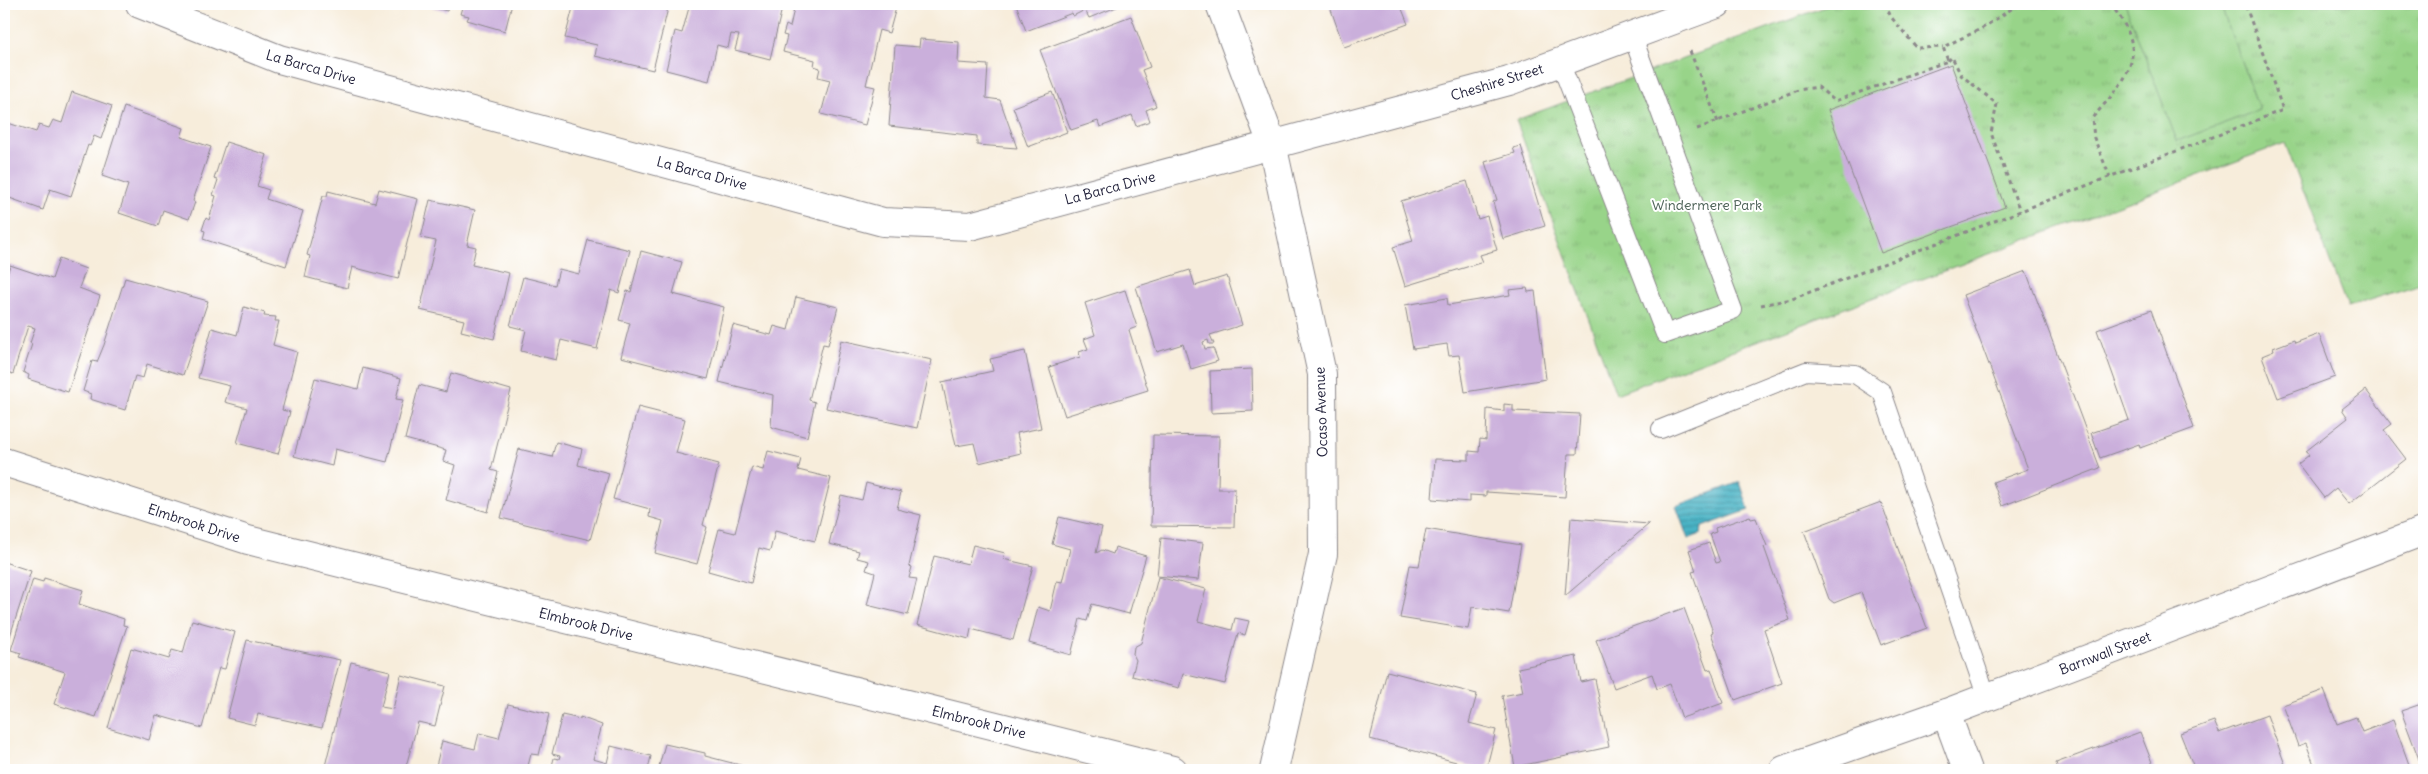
<svg xmlns="http://www.w3.org/2000/svg" width="2428" height="774" viewBox="0 0 2428 774" font-family="Delius,sans-serif">
<defs>
<pattern id="grass-tufts" width="24" height="20" patternUnits="userSpaceOnUse" patternTransform="scale(1.25)"><rect width="24" height="20" fill="#98d489"/><path d="M3 7l-1-3M5 7V3M7 7l1-3M15 17l-1-3M17 17v-4M19 17l1-3" fill="none" stroke="#83b677"/></pattern>
<pattern id="water-rules" width="6" height="5" patternUnits="userSpaceOnUse" patternTransform="scale(1.25)"><rect width="6" height="5" fill="#48b3c5"/><path d="M0 2.5h6" fill="none" stroke="#3c91a1"/></pattern>
</defs>
<rect width="100%" height="100%" fill="#fff"/>
<filter id="ink" filterUnits="userSpaceOnUse"><feTurbulence type="fractalNoise" baseFrequency=".02" numOctaves="2"/><feDisplacementMap in="SourceGraphic" scale="10" xChannelSelector="R" yChannelSelector="G"/><feConvolveMatrix kernelMatrix="1 2 1 2 8 2 1 2 1" color-interpolation-filters="sRGB"/></filter>
<filter id="wash" filterUnits="userSpaceOnUse"><feTurbulence type="fractalNoise" baseFrequency=".0096" numOctaves="4" result="noise"/><feDisplacementMap in="SourceGraphic" scale="20" xChannelSelector="R" yChannelSelector="G"/><feGaussianBlur stdDeviation="1.12" result="paint"/><feColorMatrix in="noise" values="0 0 0 0 0 0 0 0 0 0 0 0 0 0 0 0 0 1.4 0 .05"/><feComposite in="paint" operator="in"/></filter>
<g filter="url(#wash)">
<rect width="100%" height="100%" fill="#f7eddb"/>
<polygon fill="url(#grass-tufts)" stroke="#5d7b62" points="1833,4 2424,4 2424,283 2347,307 2285,143 1616,394 1516,120"/>
<polygon fill="#98d489" stroke="#5d7b62" points="2125,4 2220,4 2259,110 2177,141"/>
<polygon fill="url(#water-rules)" stroke="#356a80" points="1740,482 1749,510 1702,527 1701,534 1688,539 1676,506"/>
<g id="blocks">
<g fill="#caafdb">
<polygon points="420,4 449,4 447,11"/>
<polygon points="463,4 512,4 505,31 467,20 469,16 460,14"/>
<polygon points="574,4 669,4 653,70 595,56 597,45 565,38"/>
<polygon points="690,4 783,4 770,59 735,50 739,35 731,34 728,48 717,45 709,81 666,70 675,31 682,33"/>
<polygon points="795,4 818,7 819,4 897,4 889,33 879,30 866,85 875,87 865,125 821,114 830,80 818,77 820,68 814,66 815,60 783,52 787,36 783,35 786,25 790,27"/>
<polygon points="1016,4 1124,4 1089,18 1085,10 1073,16 1072,13 1026,31"/>
<polygon points="1329,4 1417,4 1402,9 1408,24 1344,47"/>
<polygon points="1131,16 1150,67 1142,70 1156,106 1146,110 1150,121 1136,126 1132,115 1100,127 1098,121 1071,130 1040,50"/>
<polygon points="920,39 959,42 958,63 988,65 986,98 1000,100 1017,148 977,145 977,136 889,126 895,45 919,47"/>
<polygon points="1951,64 2005,207 1881,253 1828,110"/>
<polygon points="72,92 112,106 101,139 94,136 90,146 88,145 71,196 50,189 43,210 4,196 9,175 4,173 4,135 8,123 36,132 39,125 49,128 53,120 62,123"/>
<polygon points="1052,92 1067,132 1028,147 1013,107"/>
<polygon points="124,107 184,128 181,137 211,147 193,201 195,202 189,219 163,210 158,226 119,213 128,185 102,176"/>
<polygon points="226,142 267,155 257,186 269,190 266,199 303,211 286,266 203,239 205,231 202,230 206,218 209,220 216,196 213,195 218,180 214,179"/>
<polygon points="1521,146 1545,226 1503,239 1493,202 1497,200 1485,162 1515,153 1513,148"/>
<polygon points="1467,181 1478,219 1487,216 1497,250 1480,255 1483,262 1405,286 1393,247 1413,241 1401,201"/>
<polygon points="379,189 418,199 398,279 352,267 347,288 305,277 310,256 307,255 323,196 327,196 328,191 375,203"/>
<polygon points="430,200 475,210 467,245 476,247 472,265 509,273 494,339 461,331 464,320 420,310 436,241 421,238"/>
<polygon points="588,240 630,250 619,293 611,290 597,349 561,340 556,360 521,351 526,330 510,326 523,277 555,285 559,269 579,274"/>
<polygon points="641,251 682,262 673,294 724,307 708,379 621,357 630,323 619,320 627,291 631,292"/>
<polygon points="59,259 86,269 79,288 100,296 68,392 28,379 29,375 23,372 32,344 30,343 35,328 28,326 13,374 4,371 4,284 10,265 52,279"/>
<polygon points="1190,270 1195,286 1227,276 1242,325 1210,335 1214,344 1209,344 1208,340 1203,342 1205,349 1213,348 1218,361 1191,369 1183,344 1157,352 1136,287"/>
<polygon points="2026,271 2100,468 2002,506 1993,482 2028,469 1963,295"/>
<polygon points="125,278 208,301 183,375 147,364 143,378 135,376 125,410 90,399 91,394 83,391 92,361 97,362 104,345"/>
<polygon points="1527,288 1528,292 1535,291 1546,379 1465,392 1459,355 1449,356 1447,344 1413,349 1405,305 1447,298 1448,305 1510,295 1509,290"/>
<polygon points="1125,290 1137,327 1129,330 1148,390 1065,416 1049,367 1080,357 1079,352 1088,349 1084,339 1095,335 1085,303"/>
<polygon points="796,297 838,307 828,345 823,344 809,400 815,402 807,437 771,427 773,395 719,382 733,325 771,335 774,326 788,330"/>
<polygon points="244,307 265,313 264,316 276,317 275,321 279,321 273,345 297,352 282,410 290,412 278,454 237,443 247,408 225,402 230,386 198,378 212,328 237,335"/>
<polygon points="2151,310 2194,428 2140,448 2139,444 2100,458 2091,433 2129,420 2097,330"/>
<polygon points="2319,334 2335,377 2278,398 2262,356 2274,351 2273,348 2294,340 2295,343"/>
<polygon points="841,340 932,360 917,428 826,408"/>
<polygon points="1025,351 1041,428 1017,433 1021,453 979,463 974,443 956,446 942,382 993,371 990,359"/>
<polygon points="363,368 401,378 396,399 403,400 387,462 335,449 332,466 294,456 315,378 358,389"/>
<polygon points="1252,369 1253,411 1211,413 1210,371"/>
<polygon points="451,373 511,390 491,470 498,472 488,512 446,500 455,465 443,461 446,450 405,439 419,385 446,392"/>
<polygon points="2366,390 2392,424 2384,430 2406,459 2349,504 2336,488 2324,498 2298,464 2309,455 2306,451 2348,418 2342,409"/>
<polygon points="1504,404 1513,405 1513,411 1580,414 1577,454 1568,454 1565,497 1486,492 1486,496 1470,495 1470,502 1432,499 1435,459 1469,460 1469,451 1479,452 1480,439 1486,440 1487,409 1504,411"/>
<polygon points="638,407 685,419 676,453 719,464 703,525 707,527 697,564 655,553 663,521 649,517 650,509 613,499"/>
<polygon points="1153,435 1219,436 1218,489 1235,489 1234,527 1151,526"/>
<polygon points="556,442 582,449 578,465 609,473 590,540 501,518 519,449 552,457"/>
<polygon points="768,451 801,459 798,470 831,478 815,541 775,531 770,551 759,548 751,583 708,571 719,529 735,533 752,467 763,470"/>
<polygon points="866,483 901,492 897,509 921,515 909,566 912,567 909,578 917,579 908,615 867,605 875,573 866,570 869,561 857,558 859,551 829,544 841,495 862,500"/>
<polygon points="1881,502 1927,628 1881,645 1861,592 1834,603 1829,599 1804,531"/>
<polygon points="1750,516 1751,519 1756,518 1767,546 1764,547 1790,620 1764,629 1782,683 1735,700 1711,633 1713,632 1692,572 1696,571 1689,550 1709,543 1716,563 1720,562 1710,534 1716,532 1715,528"/>
<polygon points="1059,517 1102,527 1096,553 1102,550 1113,554 1115,547 1146,556 1129,614 1092,604 1087,621 1080,619 1071,655 1029,643 1038,607 1050,611 1057,581 1062,582 1070,549 1052,544"/>
<polygon points="1571,518 1649,524 1565,596"/>
<polygon points="1426,529 1521,545 1509,613 1472,607 1468,629 1400,618 1410,565 1419,566"/>
<polygon points="1161,538 1203,543 1198,580 1157,576"/>
<polygon points="973,545 1005,553 1003,559 1033,566 1013,640 971,629 969,639 917,625 934,556 968,564"/>
<polygon points="4,562 31,571 8,642 4,641"/>
<polygon points="1158,577 1206,589 1198,621 1232,630 1235,618 1249,621 1245,635 1238,633 1225,684 1183,674 1179,688 1132,676 1136,660 1133,654 1134,647 1141,643"/>
<polygon points="44,578 83,590 79,604 124,619 123,625 127,626 96,717 54,704 65,672 19,657 21,653 11,650 33,579 43,582"/>
<polygon points="1684,608 1707,670 1711,669 1723,703 1682,718 1670,684 1657,689 1652,674 1614,688 1596,640"/>
<polygon points="192,620 235,632 225,669 219,668 202,728 156,715 149,740 108,728 131,648 169,659 172,650 183,653"/>
<polygon points="247,640 340,660 322,728 258,714 255,725 227,718"/>
<polygon points="1576,656 1581,682 1595,679 1609,747 1515,767 1502,696 1523,692 1518,668"/>
<polygon points="351,662 390,671 381,707 393,709 401,675 445,686 435,726 418,722 405,770 324,770"/>
<polygon points="1387,671 1477,694 1469,723 1496,730 1486,770 1370,739"/>
<polygon points="2324,690 2337,724 2356,717 2362,732 2393,720 2411,770 2316,770 2306,743 2298,746 2283,705"/>
<polygon points="2424,703 2424,770 2423,770 2401,711"/>
<polygon points="508,704 549,714 539,755 531,754 527,770 435,770 442,741 475,749 479,733 499,738"/>
<polygon points="562,715 580,719 580,717 602,725 593,759 607,763 611,746 651,756 648,770 551,770 554,758 559,759 560,756 552,754"/>
<polygon points="2267,715 2287,770 2195,770 2180,733 2214,721 2219,733"/>
<polygon points="2140,732 2155,770 2058,770 2056,763"/>
<polygon points="665,744 705,753 705,756 759,770 658,770"/>
</g>
</g>
</g>
<g filter="url(#ink)">
<use href="#blocks" fill-opacity="0" stroke="#8c888b" stroke-width="1"/>
<g fill="none" stroke-linecap="round" stroke-linejoin="round">
<g stroke="#8c888b" stroke-width="20">
<g id="lane">
<polyline points="1560,62 1665,334 1733,310 1632,35"/>
<polyline points="1661,429 1806,371 1855,374 1882,392 1987,698"/>
</g>
</g>
<g stroke="#8c888b" stroke-width="30">
<g id="street">
<polyline points="140,4 279,59 883,222 970,226 1509,81 1717,4"/>
<polyline points="1220,4 1272,144 1322,374 1323,554 1274,770"/>
<polyline points="4,462 248,540 1173,770"/>
<polyline points="1946,713 1967,770"/>
<polyline points="1784,770 1946,713 2424,531"/>
</g>
</g>
<g stroke="#8c888b" stroke-width="3" stroke-dasharray="4 4" stroke-linecap="butt">
<polyline points="1885,4 1891,17 1917,48 1943,47"/>
<path d="M2110,4c42,50 18,74 -18,114l2,20 16,39"/>
<polyline points="1690,51 1718,122"/>
<polyline points="1948,61 1952,57 1961,75 1997,104 1991,133 2020,211"/>
<polyline points="1697,129 1798,90 1818,87 1835,101 1948,61 1943,47 1981,29 2019,4"/>
<polyline points="1761,305 1792,299 2283,110 2245,4"/>
</g>
<use href="#lane" stroke="#fff" stroke-width="18"/>
<use href="#street" stroke="#fff" stroke-width="28"/>
</g>
</g>
<g text-anchor="middle" dominant-baseline="central" stroke-width="4" stroke-linejoin="round" paint-order="stroke">
<g font-size="14" fill="#22223b" stroke="#fff">
<text transform="translate(311 67) rotate(16)">La Barca Drive</text>
<text transform="translate(1497 82) rotate(-17)">Cheshire Street</text>
<text transform="translate(702 173) rotate(15)">La Barca Drive</text>
<text transform="translate(1110 188) rotate(-15)">La Barca Drive</text>
<text transform="translate(1321 412) rotate(-92)">Ocaso Avenue</text>
<text transform="translate(194 523) rotate(18)">Elmbrook Drive</text>
<text transform="translate(586 624) rotate(14)">Elmbrook Drive</text>
<text transform="translate(2105 653) rotate(-21)">Barnwall Street</text>
<text transform="translate(979 722) rotate(14)">Elmbrook Drive</text>
</g>
<g font-size="14" fill="#4b6056" stroke="#fff">
<text x="1707" y="205">Windermere Park</text>
</g>
</g>
<rect width="2428" height="774" fill="none" stroke="#fff" stroke-width="20"/>
</svg>
